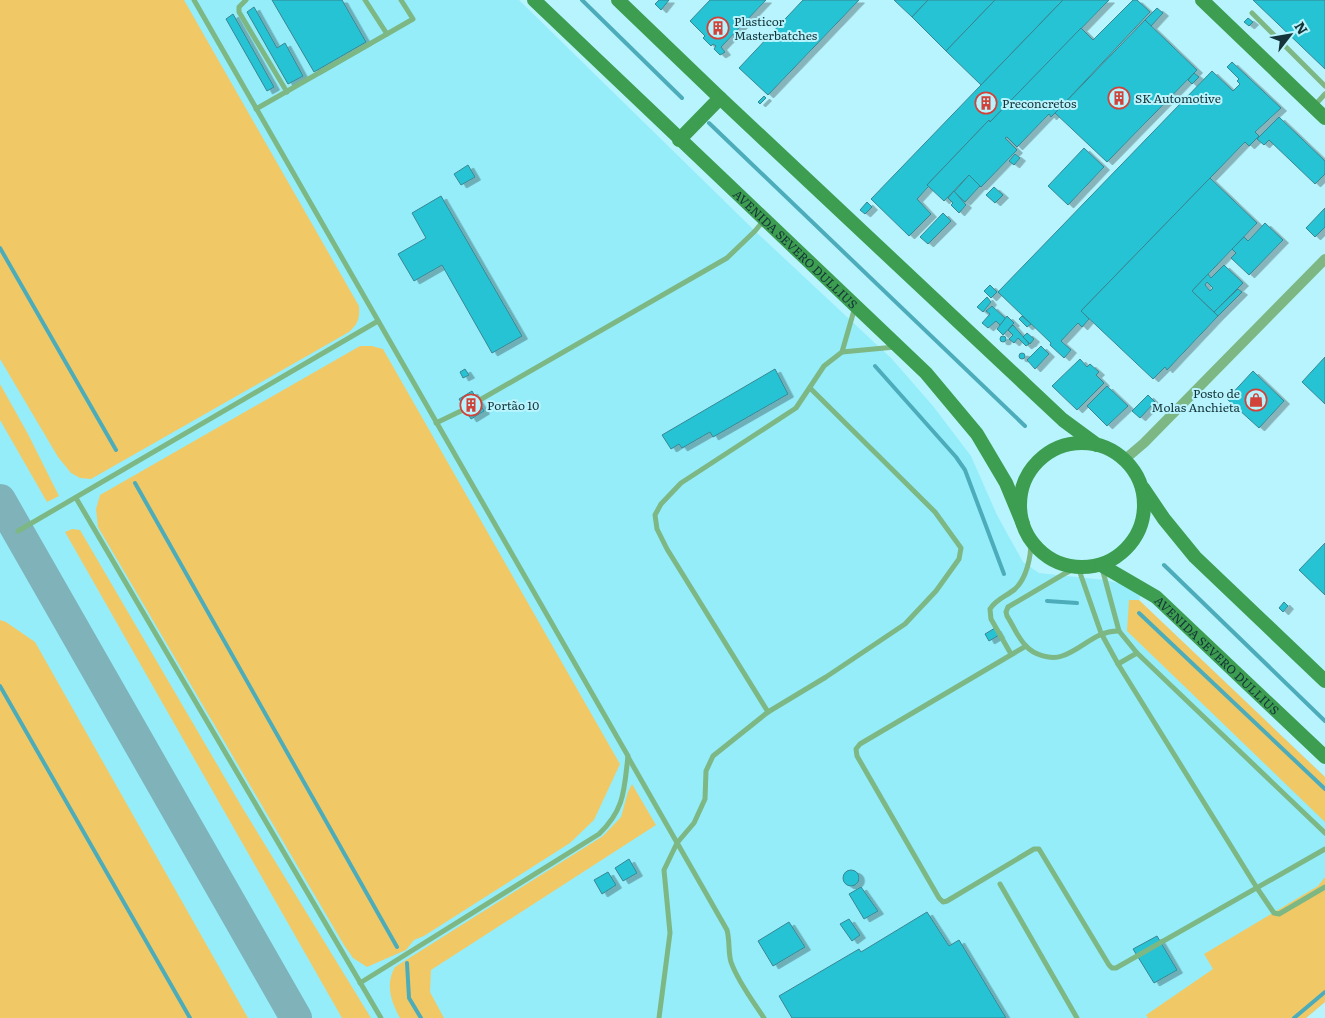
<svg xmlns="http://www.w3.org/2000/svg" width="1325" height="1018" viewBox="0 0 1325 1018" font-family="Literata,serif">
<defs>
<filter id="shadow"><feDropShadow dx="5.5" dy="3" stdDeviation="0" flood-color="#0004"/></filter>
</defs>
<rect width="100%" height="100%" fill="#b8f4fd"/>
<polygon fill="#95edfa" points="0,0 519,0 755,231 892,359 933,406 971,456 997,515 1023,562 1039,573 1105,580 1126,585 1141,593 1139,601 1325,777 1325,1002 1306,1018 0,1018"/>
<g fill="#f0c966">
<path d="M0,0h184l175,306c1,12 -1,18 -10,26l-258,147 -11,-1 -9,-5 -13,-16 -58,-98z"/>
<polygon points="360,346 372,346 383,349 620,764 594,820 570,843 424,936 414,940 406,950 367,967 353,958 344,945 98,527 96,509 100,495"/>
<polygon points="0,384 28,434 59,496 47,502 0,420"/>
<polygon points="72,529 80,530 242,807 371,1018 342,1018 65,532"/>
<polygon points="1129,600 1139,600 1325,777 1325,822 1127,631"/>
<polygon points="0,620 6,622 35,642 248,1018 0,1018"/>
<path d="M632,784l24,41 -225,145 -1,22 14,26h-44c-9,-16 -15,-34 -5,-51l208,-131 18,-19 7,-25z"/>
<polygon points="1325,877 1325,1002 1306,1018 1148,1018 1146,1015 1213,969 1204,954 1318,886"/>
</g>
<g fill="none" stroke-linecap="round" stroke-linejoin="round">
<g stroke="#4cacba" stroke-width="4">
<polyline points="582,0 682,98"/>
<polyline points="709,123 1025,426"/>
<polyline points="0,248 116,450"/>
<polyline points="875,366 956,457 965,470 1004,574"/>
<polyline points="135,483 397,947"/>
<polyline points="1164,565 1325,721"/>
<polyline points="1047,601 1077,603"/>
<polyline points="1139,613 1325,789"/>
<polyline points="0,686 190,1018"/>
<polyline points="407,963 409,998 421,1018"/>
<polyline points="1294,1018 1325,992"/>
</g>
<polyline stroke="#7fb2b9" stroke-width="32" points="0,500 296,1018"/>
</g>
<g fill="#27c3d5" stroke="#398691" fill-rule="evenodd" filter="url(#shadow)">
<polygon points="272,0 342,0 366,42 314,72"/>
<polygon points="659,0 669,0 661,10 655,4"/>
<polygon points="710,0 766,0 721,47 725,52 722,54 720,55 714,49 716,46 713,44 711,46 703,38 705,36 690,21"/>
<polygon points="803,0 859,0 768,95 739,68"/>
<polygon points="894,0 928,0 912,17"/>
<polygon points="928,0 995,0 946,51 912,17"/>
<polygon points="995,0 1063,0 981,85 946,51"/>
<polygon points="1063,0 1109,0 990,122 989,120 927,185 929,186 917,199 931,214 909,236 871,199"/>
<polygon points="1133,0 1137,0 1150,12 1055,113 1051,117 1049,114 1017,147 1007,137 1005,138 1017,150 981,187 969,175 944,201 927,185 989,120 990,122 1081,28 1093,40"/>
<polygon points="1253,0 1325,0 1325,69"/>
<polygon points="254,7 277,48 285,43 303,76 288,84 247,12"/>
<polygon points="1157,8 1163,13 1151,26 1145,20"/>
<polygon points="233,14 274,87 267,91 226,19"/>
<polygon points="1248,18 1253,22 1249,26 1244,22"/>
<polygon points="1145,20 1197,70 1107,162 1055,113"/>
<polygon points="1232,62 1281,108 1255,132 1259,136 1249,146 1245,142 1081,311 1089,319 1082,327 1078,323 1061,341 1071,350 1064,358 1050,345 1051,343 998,292 1212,71 1233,91 1240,84 1237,81 1239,79 1227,67"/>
<polygon points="1194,73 1199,77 1192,84 1188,80"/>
<polygon points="764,96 766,98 760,104 758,102"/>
<polygon points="1279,117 1325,161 1325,174 1315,184 1269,140 1264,145 1257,139"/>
<polygon points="1084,148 1104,167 1068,205 1048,186"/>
<polygon points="1015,154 1020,158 1014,165 1009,161"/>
<polygon points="468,165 475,177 461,185 454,174"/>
<polygon points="969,175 980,186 965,202 954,192"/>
<polygon points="1210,178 1257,223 1192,291 1218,316 1167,370 1165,367 1153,379 1081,311"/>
<polygon points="994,187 1003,195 995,203 986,195"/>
<polygon points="954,191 966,205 959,213 951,205 953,203 948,198"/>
<polygon points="441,196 522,336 492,353 442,265 414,281 398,254 426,238 412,213"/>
<polygon points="867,202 872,207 865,214 860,210"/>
<polygon points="1325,208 1325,227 1315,237 1306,228"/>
<polygon points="943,213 951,221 928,244 920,237"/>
<polygon points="1265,223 1283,240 1249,275 1231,258 1236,253 1232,249 1244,237 1248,241"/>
<path d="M1224,265l19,18 -29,29 -22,-21 16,-17 3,4zM1207,282l6,6 -3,3 -5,-6z"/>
<polygon points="990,285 997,292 991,298 984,291"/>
<polygon points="1238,289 1242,292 1218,316 1214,312"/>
<polygon points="987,297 991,302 983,312 977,307"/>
<polygon points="992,306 1006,319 1000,325 996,321 988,328 982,323 990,314 986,311"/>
<polygon points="1007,316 1014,323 1003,335 997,329"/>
<polygon points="1022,316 1031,324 1027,327 1019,319"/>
<polygon points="1013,325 1026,340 1029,344 1026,346 1018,338 1014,343 1009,339 1013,335 1008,330"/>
<polygon points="1027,333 1034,339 1030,344 1023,337"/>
<circle cx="1003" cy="339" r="3"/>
<polygon points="1041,346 1049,354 1035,369 1027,360"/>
<circle cx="1022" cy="356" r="3"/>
<polygon points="1325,357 1325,404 1302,382"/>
<polygon points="1080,359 1087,367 1090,364 1099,372 1096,375 1104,383 1077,410 1052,386"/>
<polygon points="465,369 469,375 463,378 460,372"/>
<polygon points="775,369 788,394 713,437 710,432 682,448 679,444 671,449 662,435"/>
<polygon points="1253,371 1284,401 1259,428 1227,399"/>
<polygon points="1107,386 1128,406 1107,426 1087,406"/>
<polygon points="472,391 484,411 471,419 459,399"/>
<polygon points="1148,395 1155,402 1140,418 1132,411"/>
<polygon points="1325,543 1325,595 1299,570"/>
<polygon points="1284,602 1288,606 1283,612 1279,608"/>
<polygon points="995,628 999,635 989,641 985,634"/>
<polygon points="629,859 637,873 623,881 615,868"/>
<circle cx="851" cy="878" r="8"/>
<polygon points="608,872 616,885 602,894 594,880"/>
<polygon points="861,887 878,911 864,919 849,894"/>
<polygon points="927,912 949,946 959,940 1006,1018 792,1018 779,996 859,949 861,952"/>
<polygon points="849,919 860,935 852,941 840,924"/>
<polygon points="789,922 805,947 773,966 758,941"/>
<polygon points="1157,936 1177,970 1154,983 1133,949"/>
</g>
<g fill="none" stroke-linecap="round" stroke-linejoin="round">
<g stroke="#7db784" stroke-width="5">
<path d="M194,0l434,756c-4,34 -3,53 -29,78l-239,149"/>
<polyline points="246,0 239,7 239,12 287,92"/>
<polyline points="365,0 387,34 413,19 401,0"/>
<polyline points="1252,13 1325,86"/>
<polyline points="1314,106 1325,94"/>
<polyline points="256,109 387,34"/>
<polyline points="842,352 855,307"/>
<polyline points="478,401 727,258 755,231 764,220"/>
<polyline points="436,423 465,409"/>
<polyline points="76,498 381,1018"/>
<polyline points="18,531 378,321"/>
<polyline points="1102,568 1119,631"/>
<polyline points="1026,646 860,744 856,749 857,756 939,898 943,902 947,901 1034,849 1039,849 1109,965 1112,968 1116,968 1325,849"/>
<path d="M1011,654l-20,-35 -1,-10c6,-10 17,-13 25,-20 12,-11 16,-33 16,-48"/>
<polyline points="1118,664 1137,653"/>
<polyline points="768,712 667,549 657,529 655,515 661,504 681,483 796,408 824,366 842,352 895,347"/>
<path d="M628,757l99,173c3,11 1,22 4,32 7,20 22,39 33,56"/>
<path d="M1325,833l-188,-180 -18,-22c-23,-1 -36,18 -57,25 -11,4 -28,-1 -36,-10 -8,-8 -13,-21 -19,-30l-1,-4 2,-5 56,-33 14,-7 23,66 17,31 139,224 17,25 5,1 46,-27"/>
<polyline points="1000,884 1077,1018"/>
<polyline points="659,1018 670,933 664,870 677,843 694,823 705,799 706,771 713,756 768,712 826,677 905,624 936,591 959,559 961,548 935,512 810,388"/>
</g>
<polyline stroke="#7db784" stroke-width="10" points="1124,460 1144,443 1325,259"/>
<g stroke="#3d9e51" stroke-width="14">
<path id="s1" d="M534,0l392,373 51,61 29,49 17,41"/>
<polyline points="618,0 720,98 1063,420 1097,445"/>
<polyline points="1202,0 1325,118"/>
<polyline points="679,140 720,98"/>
<circle cx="1082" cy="505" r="62"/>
<polyline points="1143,488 1164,519 1195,557 1325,681"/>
<path id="s2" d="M1101,565l55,32 169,160"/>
</g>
</g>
<defs>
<g id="building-ring" transform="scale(1.125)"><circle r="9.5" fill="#b8f4fd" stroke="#d1433a" stroke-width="1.5"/><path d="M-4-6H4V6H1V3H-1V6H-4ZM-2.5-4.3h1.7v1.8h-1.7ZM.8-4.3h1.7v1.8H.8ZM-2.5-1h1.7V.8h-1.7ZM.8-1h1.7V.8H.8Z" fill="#d1433a"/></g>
<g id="shop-ring" transform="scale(1.125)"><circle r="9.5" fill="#b8f4fd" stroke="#d1433a" stroke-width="1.5"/><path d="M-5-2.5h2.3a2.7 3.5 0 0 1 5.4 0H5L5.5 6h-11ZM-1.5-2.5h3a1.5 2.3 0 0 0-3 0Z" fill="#d1433a"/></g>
</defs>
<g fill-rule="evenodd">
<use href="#building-ring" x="718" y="28"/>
<use href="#building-ring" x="1119" y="98"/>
<use href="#building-ring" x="986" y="103"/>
<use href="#shop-ring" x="1256" y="400"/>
<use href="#building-ring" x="471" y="405"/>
</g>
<g text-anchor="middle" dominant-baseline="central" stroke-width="4" stroke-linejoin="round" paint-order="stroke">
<g font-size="12" fill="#143439" stroke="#b8f4fd" text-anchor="start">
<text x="734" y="21">Plasticor<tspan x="734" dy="14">Masterbatches</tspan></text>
<text x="1135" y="98">SK Automotive</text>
<text x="1002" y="103">Preconcretos</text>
<text x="1240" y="393" text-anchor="end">Posto de<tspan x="1240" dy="14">Molas Anchieta</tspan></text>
<text x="487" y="405">Portão 10</text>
</g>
<g font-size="12" fill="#143439" stroke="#b8f4fd">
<text stroke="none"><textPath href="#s1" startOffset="361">AVENIDA SEVERO DULLIUS</textPath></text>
<text stroke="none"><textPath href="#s2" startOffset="148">AVENIDA SEVERO DULLIUS</textPath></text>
</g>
</g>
<g transform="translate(1290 35) rotate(59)" stroke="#b8f4fd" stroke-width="4" paint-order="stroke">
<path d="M0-4L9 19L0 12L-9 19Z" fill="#143439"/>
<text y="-8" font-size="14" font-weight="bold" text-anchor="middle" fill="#143439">N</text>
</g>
</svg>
